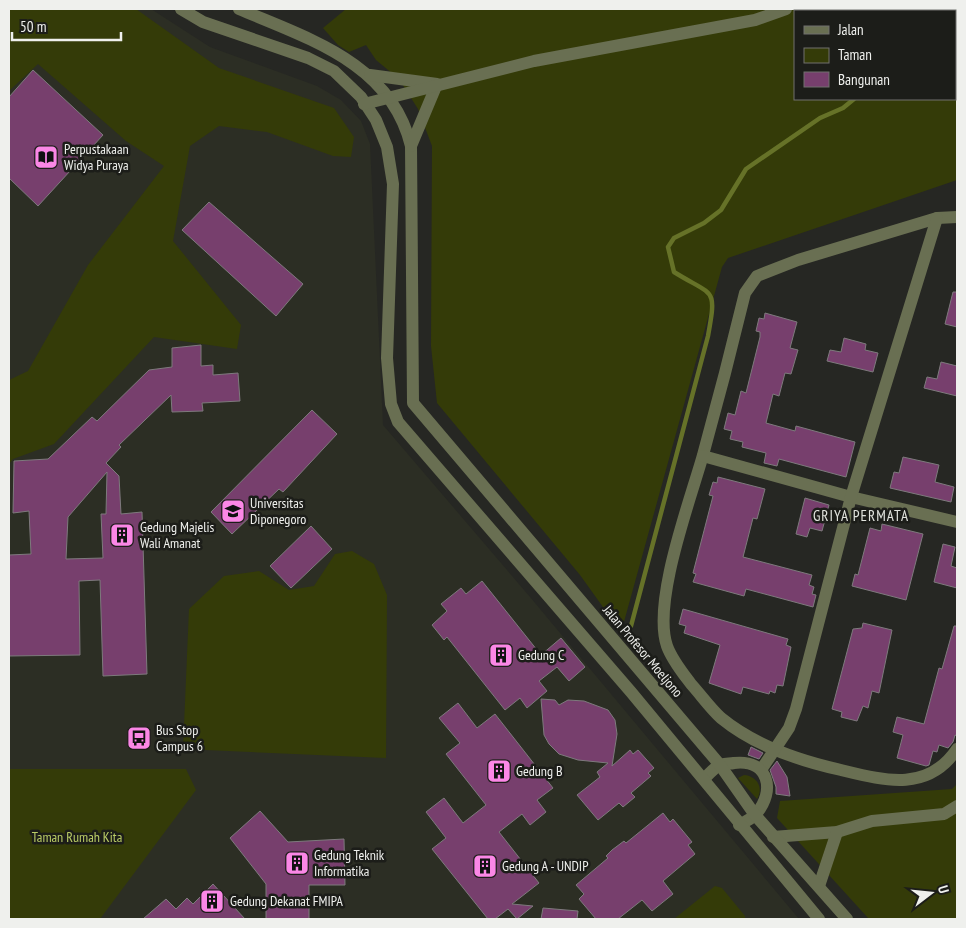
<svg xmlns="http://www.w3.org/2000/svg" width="966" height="928" viewBox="0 0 966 928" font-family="'PT Sans Narrow',sans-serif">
<rect width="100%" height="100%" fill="#262723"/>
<polygon fill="#2c2e24" points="9,9 151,9 210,47 317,86 341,100 361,121 370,144 383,425 530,597 799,919 9,919"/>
<g fill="#343b08" fill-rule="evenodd">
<polygon points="9,9 136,9 219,68 334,108 354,137 351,157 333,156 267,132 219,126 190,146 173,241 241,325 237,349 154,337 54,444 13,459 9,464 9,380 28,371 88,265 164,166 126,141 38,64 9,91"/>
<path d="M346,9h611v171l-229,78 -6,9 -100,362 -4,-1 -38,-53 -143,-172 -6,-57 1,-200 -14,-37 -19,-30 -23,-19 -10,-15 -17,7 -11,-7 -15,-17zM795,11h160v88h-160z"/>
<polygon points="352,551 374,564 387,595 386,758 183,749 189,609 224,576 259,571 289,590 314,586 335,554"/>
<polygon points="9,769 186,769 196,790 100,919 9,919"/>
<path d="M744,775c13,1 20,13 13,24l-19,-21z"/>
<polygon points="957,784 957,919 869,919 777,818 780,801 952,789"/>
<polygon points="715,886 722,888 745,916 745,919 674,919"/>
</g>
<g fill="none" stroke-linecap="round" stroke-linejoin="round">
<g stroke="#667228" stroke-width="4.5">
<polyline points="919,9 920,11"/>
<path d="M631,626l77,-290c9,-50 6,-39 -34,-64l-6,-25 6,-9 30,-15 17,-13 25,-41 74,-51 23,-10 11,-9"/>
</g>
</g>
<g fill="#773f6d" stroke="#7e7a7d" fill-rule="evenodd">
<polygon points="33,70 103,135 38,206 9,178 9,97"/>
<polygon points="209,202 303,284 276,316 182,230"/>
<polygon points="953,292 957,292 957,327 945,324"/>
<polygon points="765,313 797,322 790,348 798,350 791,374 785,373 779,396 773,394 766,423 795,431 796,426 855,442 846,477 779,459 777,466 764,463 766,453 742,447 743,442 730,439 732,431 724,429 728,413 735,415 741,391 746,393 760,337 760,332 756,331 759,318 764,319"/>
<polygon points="844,338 866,344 865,350 878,353 873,372 827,361 830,350 841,352"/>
<path d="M201,345v21l12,-1v10l25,-2 2,28 -38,2 1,8 -31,1 -1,-17 -52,50 2,2 -15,16 13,13 2,38 21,-2 5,162 -44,2 -3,-96 -21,1 1,74 -71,1v-101l22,-1 -2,-43 -16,2 1,-52 34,-2 44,-42 5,4 52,-51 23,-3v-19zM107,472l-1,42h-5l2,44 -37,1 2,-42z"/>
<polygon points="941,362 957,366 957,396 924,388 927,377 937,379"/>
<polygon points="312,410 337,434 283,492 279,489 232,534 211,512"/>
<polygon points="903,457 939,465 935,482 954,487 951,502 890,488 894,472 899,473"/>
<polygon points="718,477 765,489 757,519 753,518 743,557 812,575 809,585 814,587 812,594 816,595 813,607 746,589 744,596 693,582 696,574 693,573 713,496 709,495 713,482 717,483"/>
<polygon points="805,498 829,505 822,531 810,528 807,537 796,534"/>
<polygon points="882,524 923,534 906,600 852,586 855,574 858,575 870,528 881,531"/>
<polygon points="311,526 332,549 291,588 270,566"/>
<polygon points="943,544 955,547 951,566 957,568 957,588 934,582"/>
<polygon points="482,581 541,655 561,638 585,667 569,681 557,667 539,681 547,691 527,708 520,698 505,710 447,637 444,640 432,625 447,611 441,604 461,588 466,594"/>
<polygon points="683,609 788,639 786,645 791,647 783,686 777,685 775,693 770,691 769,694 743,687 741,694 709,683 720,645 684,633 686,626 679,624"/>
<polygon points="863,623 892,630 879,693 872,691 868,708 863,706 857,721 841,717 842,712 832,709 853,629 862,628"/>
<polygon points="954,626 957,626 957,736 955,735 953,742 948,748 939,745 937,752 933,751 929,765 926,766 897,758 903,735 893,732 897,717 924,724 939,668 942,669"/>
<polygon points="541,699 555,700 559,705 568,700 584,701 608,710 615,720 617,734 612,766 630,750 633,754 638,750 654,768 648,773 651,776 631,793 635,797 623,807 619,803 598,820 577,795 600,777 597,772 608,763 578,760 559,754 549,744 544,735"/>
<polygon points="458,703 477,728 495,714 553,788 537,800 546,812 530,825 522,814 499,832 539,883 512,904 533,906 517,919 508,909 495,919 488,919 432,849 446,838 426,812 444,798 463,823 486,805 446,754 460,743 439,718"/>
<polygon points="751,747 763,753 759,759 748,755"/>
<polygon points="777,761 787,777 790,796 776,794 776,787 770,770"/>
<polygon points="260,811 288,842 344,839 345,885 309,885 309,919 266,919 266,884 230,838"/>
<polygon points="663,813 670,822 673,819 692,842 688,845 695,854 663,881 673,894 652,911 642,900 618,919 596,919 579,899 584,894 576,885 608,858 606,856 612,850 624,841 626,843"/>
<polygon points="213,884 245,919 143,919 166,899 176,909 187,898 193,904"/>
<polygon points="543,908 578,911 577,919 541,919"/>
</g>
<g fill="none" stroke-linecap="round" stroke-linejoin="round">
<g stroke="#696f52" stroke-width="12">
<path d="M957,217l-20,1 -139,42 -41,16 -12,17c-13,54 -27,108 -42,162 -13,46 -51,147 -36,191 5,14 15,26 24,38 10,11 19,24 30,34 33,27 79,43 120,52 45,11 87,22 116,-21"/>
<polyline points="703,456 851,497 957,522"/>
<polyline points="761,770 789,728 796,709 851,497 937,218"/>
<path d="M704,779c4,-4 9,-10 14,-13 4,-3 11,-2 16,-3 35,-4 42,28 22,51 -4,5 -12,8 -17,11"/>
<polyline points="773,837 837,832 872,821 944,814 957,806"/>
<polyline points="819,886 837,832"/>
</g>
<g stroke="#696f52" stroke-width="12">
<polyline points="181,9 203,22 308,58 334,71 361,97 376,120 387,147 393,184 387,358 391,404 398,422 631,692 819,919"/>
<path d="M239,9c70,30 152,54 172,137l2,257 307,362 35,50 92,104"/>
<polyline points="370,75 437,84 411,146"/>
<polyline points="364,104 534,61 755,20 786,9"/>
</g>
</g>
<defs>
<g id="library-square" transform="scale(1.25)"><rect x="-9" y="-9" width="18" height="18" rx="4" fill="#fb87e6" stroke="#1c1d19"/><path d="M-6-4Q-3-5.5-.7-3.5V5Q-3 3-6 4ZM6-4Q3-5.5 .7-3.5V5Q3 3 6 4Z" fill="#111"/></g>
<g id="university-square" transform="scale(1.25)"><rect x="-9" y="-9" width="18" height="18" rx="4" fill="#fb87e6" stroke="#1c1d19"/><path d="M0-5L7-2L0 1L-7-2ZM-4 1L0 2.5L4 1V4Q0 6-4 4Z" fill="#111"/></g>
<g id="building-square" transform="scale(1.25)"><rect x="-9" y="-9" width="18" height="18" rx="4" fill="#fb87e6" stroke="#1c1d19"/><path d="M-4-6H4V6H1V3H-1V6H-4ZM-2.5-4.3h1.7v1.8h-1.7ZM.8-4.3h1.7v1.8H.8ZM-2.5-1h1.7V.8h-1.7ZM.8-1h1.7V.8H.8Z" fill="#111"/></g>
<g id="bus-square" transform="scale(1.25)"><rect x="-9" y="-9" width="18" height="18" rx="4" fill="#fb87e6" stroke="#1c1d19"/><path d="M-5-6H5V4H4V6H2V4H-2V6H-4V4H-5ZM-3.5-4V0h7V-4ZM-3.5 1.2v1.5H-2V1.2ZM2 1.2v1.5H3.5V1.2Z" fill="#111"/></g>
</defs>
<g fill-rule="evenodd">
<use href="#library-square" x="46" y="157"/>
<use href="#university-square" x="233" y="511"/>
<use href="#building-square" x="122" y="535"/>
<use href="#building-square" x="501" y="655"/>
<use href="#bus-square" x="139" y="738"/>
<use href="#building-square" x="499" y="771"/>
<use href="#building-square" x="297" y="863"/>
<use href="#building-square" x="485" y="866"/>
<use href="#building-square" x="212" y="901"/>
</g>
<g text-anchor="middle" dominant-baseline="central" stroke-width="5" stroke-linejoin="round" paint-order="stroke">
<g font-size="14" fill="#eff0ed" stroke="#1c1d19" text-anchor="start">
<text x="64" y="149">Perpustakaan<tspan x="64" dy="16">Widya Puraya</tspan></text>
<text x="250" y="503">Universitas<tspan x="250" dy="16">Diponegoro</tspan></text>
<text x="140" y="527">Gedung Majelis<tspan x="140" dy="16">Wali Amanat</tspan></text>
<text x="518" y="655">Gedung C</text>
<text x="156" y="730">Bus Stop<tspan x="156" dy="16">Campus 6</tspan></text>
<text x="516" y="771">Gedung B</text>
<text x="314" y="855">Gedung Teknik<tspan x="314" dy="16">Informatika</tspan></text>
<text x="502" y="866">Gedung A - UNDIP</text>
<text x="230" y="901">Gedung Dekanat FMIPA</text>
</g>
<g font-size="14" fill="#eff0ed" stroke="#1c1d19">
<text transform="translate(643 651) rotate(50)">Jalan Profesor Moeljono</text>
</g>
<g font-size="14" fill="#bacc66" stroke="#1c1d19">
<text x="77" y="837">Taman Rumah Kita</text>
</g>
<g font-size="15" letter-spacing="1" fill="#e2e4de" stroke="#1c1d19">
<text x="861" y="515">GRIYA PERMATA</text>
</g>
</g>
<rect width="966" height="928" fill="none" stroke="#eff0ed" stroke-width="20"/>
<rect x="794" y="10" width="162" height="90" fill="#1c1d19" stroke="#70716e"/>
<rect x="804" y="26" width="25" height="8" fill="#696f52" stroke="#70716e"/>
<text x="838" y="35" font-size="15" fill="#eff0ed">Jalan</text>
<rect x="804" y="48" width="25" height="15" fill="#343b08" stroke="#70716e"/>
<text x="838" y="60" font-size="15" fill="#eff0ed">Taman</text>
<rect x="804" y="72" width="25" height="15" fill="#773f6d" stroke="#70716e"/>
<text x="838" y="85" font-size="15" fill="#eff0ed">Bangunan</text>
<g transform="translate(931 893) rotate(74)" stroke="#1c1d19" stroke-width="4" paint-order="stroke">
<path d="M0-4L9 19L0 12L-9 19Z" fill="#eff0ed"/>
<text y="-8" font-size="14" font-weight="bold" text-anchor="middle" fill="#eff0ed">U</text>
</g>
<path d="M12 32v8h109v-8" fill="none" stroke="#eff0ed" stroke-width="2.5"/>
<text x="20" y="32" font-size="15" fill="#eff0ed" stroke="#1c1d19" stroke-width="4" paint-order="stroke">50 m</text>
</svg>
